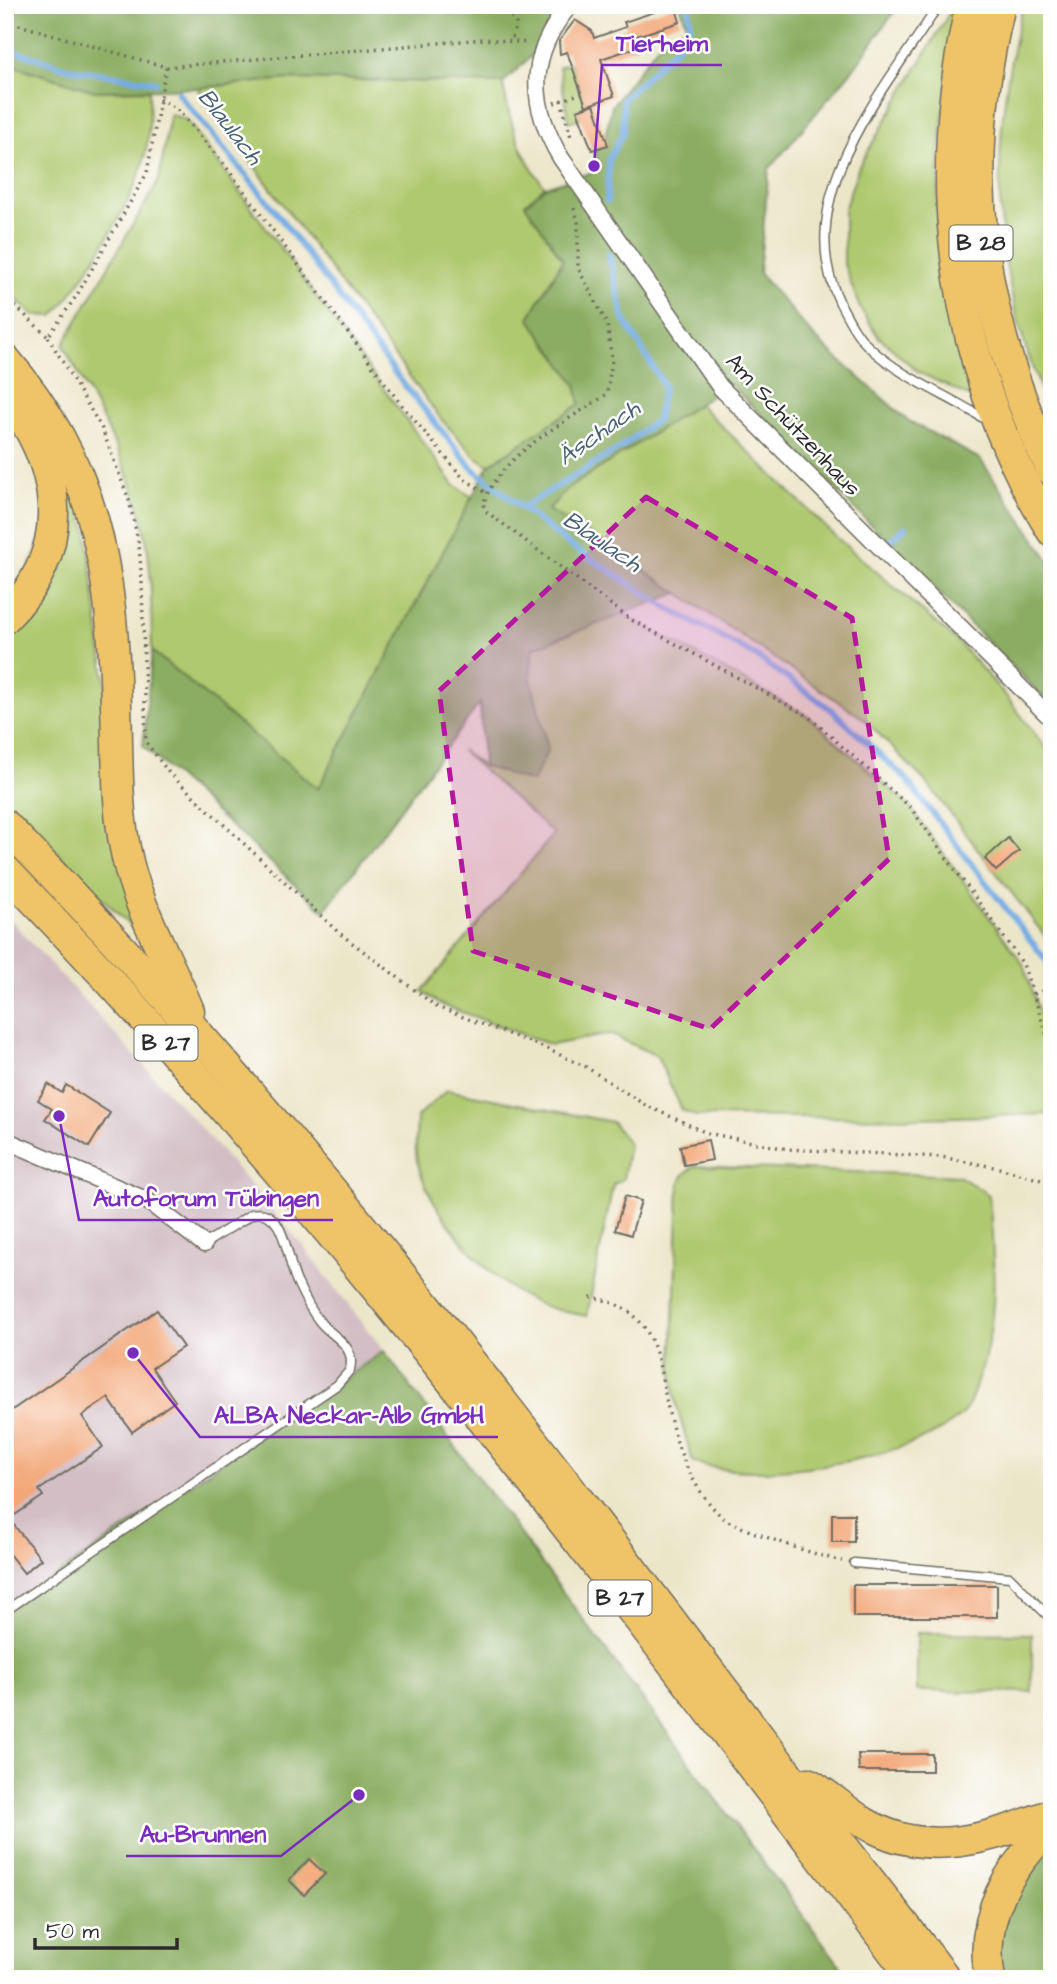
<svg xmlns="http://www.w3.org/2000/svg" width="1057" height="1984" viewBox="0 0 1057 1984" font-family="'Architects Daughter',sans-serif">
<rect width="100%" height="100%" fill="#fff"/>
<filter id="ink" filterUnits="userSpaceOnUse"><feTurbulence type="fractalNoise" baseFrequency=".0143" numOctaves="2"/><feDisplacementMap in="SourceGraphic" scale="14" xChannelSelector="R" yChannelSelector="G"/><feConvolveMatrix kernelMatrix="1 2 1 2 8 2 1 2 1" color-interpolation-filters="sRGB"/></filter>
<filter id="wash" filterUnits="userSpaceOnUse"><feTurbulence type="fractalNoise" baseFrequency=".00686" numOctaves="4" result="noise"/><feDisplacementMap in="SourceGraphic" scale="28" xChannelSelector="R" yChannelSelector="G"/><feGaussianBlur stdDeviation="1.57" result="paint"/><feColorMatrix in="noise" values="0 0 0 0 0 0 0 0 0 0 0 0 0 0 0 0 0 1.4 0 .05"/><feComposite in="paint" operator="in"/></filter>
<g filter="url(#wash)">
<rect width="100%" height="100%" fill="#ece6c9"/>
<polygon fill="#d2bec4" points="5,914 210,1138 302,1245 384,1351 5,1611"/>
<g fill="#afc96f" stroke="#6d7a4d" stroke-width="2">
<path d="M954,5h7c-19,92 -30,182 -18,275 5,40 21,80 31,119l-56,-27 -40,-36 -18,-28 -16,-44v-54l15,-44z"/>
<path d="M1023,5h29v410c-62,-135 -65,-268 -29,-410z"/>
<path d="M5,63l90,28 54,-1c1,26 1,53 -8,79 -11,36 -62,120 -88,147l-20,-1 -28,-26z"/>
<polygon points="571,63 586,106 578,110 580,118 569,122 559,67"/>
<path d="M289,79l214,4c6,39 17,72 42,104l-20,17 38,56 -34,58 47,66 4,20 -91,61 -14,-9 -34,-37 -244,-331z"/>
<path d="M170,114l17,6 267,365 18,12 -154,292 -166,-138c-1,-46 1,-96 -12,-140 -17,-59 -48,-112 -77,-166l96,-165z"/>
<polygon points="699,404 836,537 958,642 1006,696 1052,756 1052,945 926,782 864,719 600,540 547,511 567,489"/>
<polygon points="69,479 86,528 137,933 5,800 5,632 61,482"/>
<polygon points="623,614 808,716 910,807 1023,964 1052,1050 1052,1114 922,1118 696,1116 682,1110 657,1056 610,1034 551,1045 440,1004 422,991 554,834 461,750 483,766 548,750 530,676 533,648"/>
<path d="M447,1090l165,32 17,22 -6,35 -10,6 -26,131c-24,-4 -46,-9 -66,-21 -41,-25 -93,-87 -104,-135 -3,-13 0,-29 0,-43z"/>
<path d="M695,1166l264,10 30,19c5,62 11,125 -11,184 -4,10 -6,22 -12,30 -22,31 -100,50 -136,55 -45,6 -94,13 -137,-2l-17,-58 -4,-35 7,-184 5,-11z"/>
<polygon points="917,1633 1032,1634 1032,1692 917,1691"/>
</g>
<g fill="#8bad62" stroke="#5b6c46" stroke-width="2">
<polygon points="5,5 570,5 544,44 503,83 289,79 197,88 95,91 5,63"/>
<polygon points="680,5 899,5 855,67 769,169 759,273 816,339 907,420 980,459 1052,564 1052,706 730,384 567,489 548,510 600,540 678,593 533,648 530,676 548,750 532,782 483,766 480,703 324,911 143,746 152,651 318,789 489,465 580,404 576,384 529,318 563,260 525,204 545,187 600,170 594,150 608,145 605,136 612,106 658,45 687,26"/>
<polygon points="384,1351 850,1979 5,1979 5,1611"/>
<polygon points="1052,1825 1052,1979 999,1979 989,1929"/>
</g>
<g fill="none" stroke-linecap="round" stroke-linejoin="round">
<g stroke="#74ace3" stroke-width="6">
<polyline points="5,48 71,69 156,82"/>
<polyline points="178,93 273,208 398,377 472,468 568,544 669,609 753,654 832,710 906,779 1052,968"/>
<polyline points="607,201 609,159 623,133 623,99 677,47 690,27 689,5"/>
<polyline points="522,508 620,448 657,420 664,386 624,319 609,255"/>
<polyline points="890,541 906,527"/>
</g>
</g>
<g id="blocks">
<g fill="#f3a778">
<polygon points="675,5 680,22 634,37 637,47 601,59 614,96 586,106 567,52 560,54 559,41 575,20 592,31 594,38 626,27 624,22"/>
<polygon points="594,104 608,145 592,150 577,110"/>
<polygon points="1008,838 1019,851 996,871 985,859"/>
<polygon points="48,1084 62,1093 66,1085 110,1113 89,1147 45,1119 52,1109 38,1100"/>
<polygon points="708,1140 712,1160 684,1165 680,1146"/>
<polygon points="625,1196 641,1201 631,1235 615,1230"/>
<polygon points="157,1310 183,1347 152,1368 175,1401 132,1432 108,1398 82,1416 103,1447 39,1490 43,1496 9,1519 41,1559 24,1573 5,1549 5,1415"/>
<rect x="832" y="1514" width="22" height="28"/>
<rect x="853" y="1585" width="144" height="32"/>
<polygon points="858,1754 932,1754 932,1771 859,1771"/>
<polygon points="309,1859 325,1874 304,1895 289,1880"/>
</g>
</g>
</g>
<g filter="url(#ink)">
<use href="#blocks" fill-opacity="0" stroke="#6f6c62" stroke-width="2"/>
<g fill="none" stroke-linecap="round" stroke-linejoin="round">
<g stroke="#6f6c62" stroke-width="11">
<g id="lane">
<path d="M939,5c-54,84 -151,193 -99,298 8,15 16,32 29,44 34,32 79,48 117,73"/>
<polyline points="854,1563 1010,1577 1052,1620"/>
<path d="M5,1611l332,-226 13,-15c6,-26 -17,-32 -30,-48 -9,-11 -16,-25 -22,-38 -12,-21 -11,-78 -46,-70l-48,30"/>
</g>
</g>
<g stroke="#6f6c62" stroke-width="19">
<g id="street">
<path d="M570,5c-42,49 -42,98 -9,153l159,229 332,332"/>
<polyline points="5,1140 146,1200 204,1244"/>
</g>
</g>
<g stroke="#6f6c62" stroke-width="33">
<g id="highway">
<path d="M971,5c-43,181 -17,367 81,526"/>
<path d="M1000,5c-40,165 -22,313 52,465"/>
<path d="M5,359c92,107 107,209 111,346 2,48 0,96 9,143 11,59 42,108 64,163"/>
<path d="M5,393c58,73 70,156 0,225"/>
<path d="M5,825c287,294 533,620 781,947 52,69 107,137 160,207"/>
<path d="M5,870c333,343 619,730 909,1109"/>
<path d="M808,1783c20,11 37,28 57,40 62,37 125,15 187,-9"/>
<path d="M990,1979c-12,-63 19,-112 62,-154"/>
</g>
</g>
<g stroke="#6f6c62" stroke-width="3.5" stroke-dasharray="2 5" stroke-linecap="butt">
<polyline points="504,5 516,24 511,42"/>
<polyline points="5,21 166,67 484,39 528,43"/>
<polyline points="159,99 177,109 224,164 400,403 464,479 487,493"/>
<polyline points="561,100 571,137"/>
<polyline points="554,103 582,93"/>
<path d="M574,208l4,14v46l29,56 5,36 -5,34c-42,29 -106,59 -124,110l4,8 143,107 178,97 102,91 113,157 29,86"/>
<polyline points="5,296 48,337 77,295 147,173 166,67"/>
<polyline points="48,337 102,429 129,500 139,545 142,583 146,742 169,773 338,932 437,1007 545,1048 586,1067 645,1105 707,1133 787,1149 941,1157 999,1168 1052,1183"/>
<polyline points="1034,994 1052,987"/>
<path d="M590,1297c76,12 66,74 83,132 9,33 24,64 49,88 10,10 102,41 120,44"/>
</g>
<use href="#lane" stroke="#fff" stroke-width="8"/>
<use href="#street" stroke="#fff" stroke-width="16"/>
<use href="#highway" stroke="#efc469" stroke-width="30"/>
</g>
</g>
<path fill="#b5179e" fill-opacity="0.2" stroke="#b5179e" stroke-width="5" stroke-dasharray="14 9" stroke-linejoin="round" d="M646,497l206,121 37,241 -179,170 -237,-78 -34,-260z"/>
<g text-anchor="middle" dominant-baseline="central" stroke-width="5" stroke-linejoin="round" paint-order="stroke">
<g fill="#fff" stroke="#6b6b6b" stroke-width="2">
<rect x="949.5" y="225.5" width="63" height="35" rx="5"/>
<rect x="134.5" y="1025.5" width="63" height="35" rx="5"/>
<rect x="588.5" y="1580.5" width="63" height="35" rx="5"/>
</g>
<g font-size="21" font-weight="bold" fill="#2b2b2b">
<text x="981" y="243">B 28</text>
<text x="166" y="1043">B 27</text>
<text x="620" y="1598">B 27</text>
</g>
<g font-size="23" fill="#2b2b2b" stroke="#fff">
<text transform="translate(793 425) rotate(47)">Am Schützenhaus</text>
</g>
<g font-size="24" font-style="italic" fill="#485f75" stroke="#fff">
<text transform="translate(230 127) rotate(52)">Blaulach</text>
<text transform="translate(599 433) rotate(-35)">Äschach</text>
<text transform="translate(602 542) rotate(34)">Blaulach</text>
</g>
</g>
<path fill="none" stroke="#7b2cbf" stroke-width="2.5" d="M594 166L602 65H722M59 1116L79 1220H333M133 1353L200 1437H498M359 1795L281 1856H126"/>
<g fill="#7b2cbf" stroke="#fff" stroke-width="2.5">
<circle cx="594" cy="166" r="7"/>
<circle cx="59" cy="1116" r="7"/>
<circle cx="133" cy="1353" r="7"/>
<circle cx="359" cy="1795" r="7"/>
</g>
<g font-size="24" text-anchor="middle" font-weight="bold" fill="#7b2cbf" stroke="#fff" stroke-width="5" stroke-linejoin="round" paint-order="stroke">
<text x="662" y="51">Tierheim</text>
<text x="206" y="1206">Autoforum Tübingen</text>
<text x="349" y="1423">ALBA Neckar-Alb GmbH</text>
<text x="203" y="1842">Au-Brunnen</text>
</g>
<rect width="1057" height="1984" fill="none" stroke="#fff" stroke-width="28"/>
<path d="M35 1938v10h142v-10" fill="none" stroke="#2b2b2b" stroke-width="3.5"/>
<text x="46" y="1938" font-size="21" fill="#2b2b2b" stroke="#ffffff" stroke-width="5" paint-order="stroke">50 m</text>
</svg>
